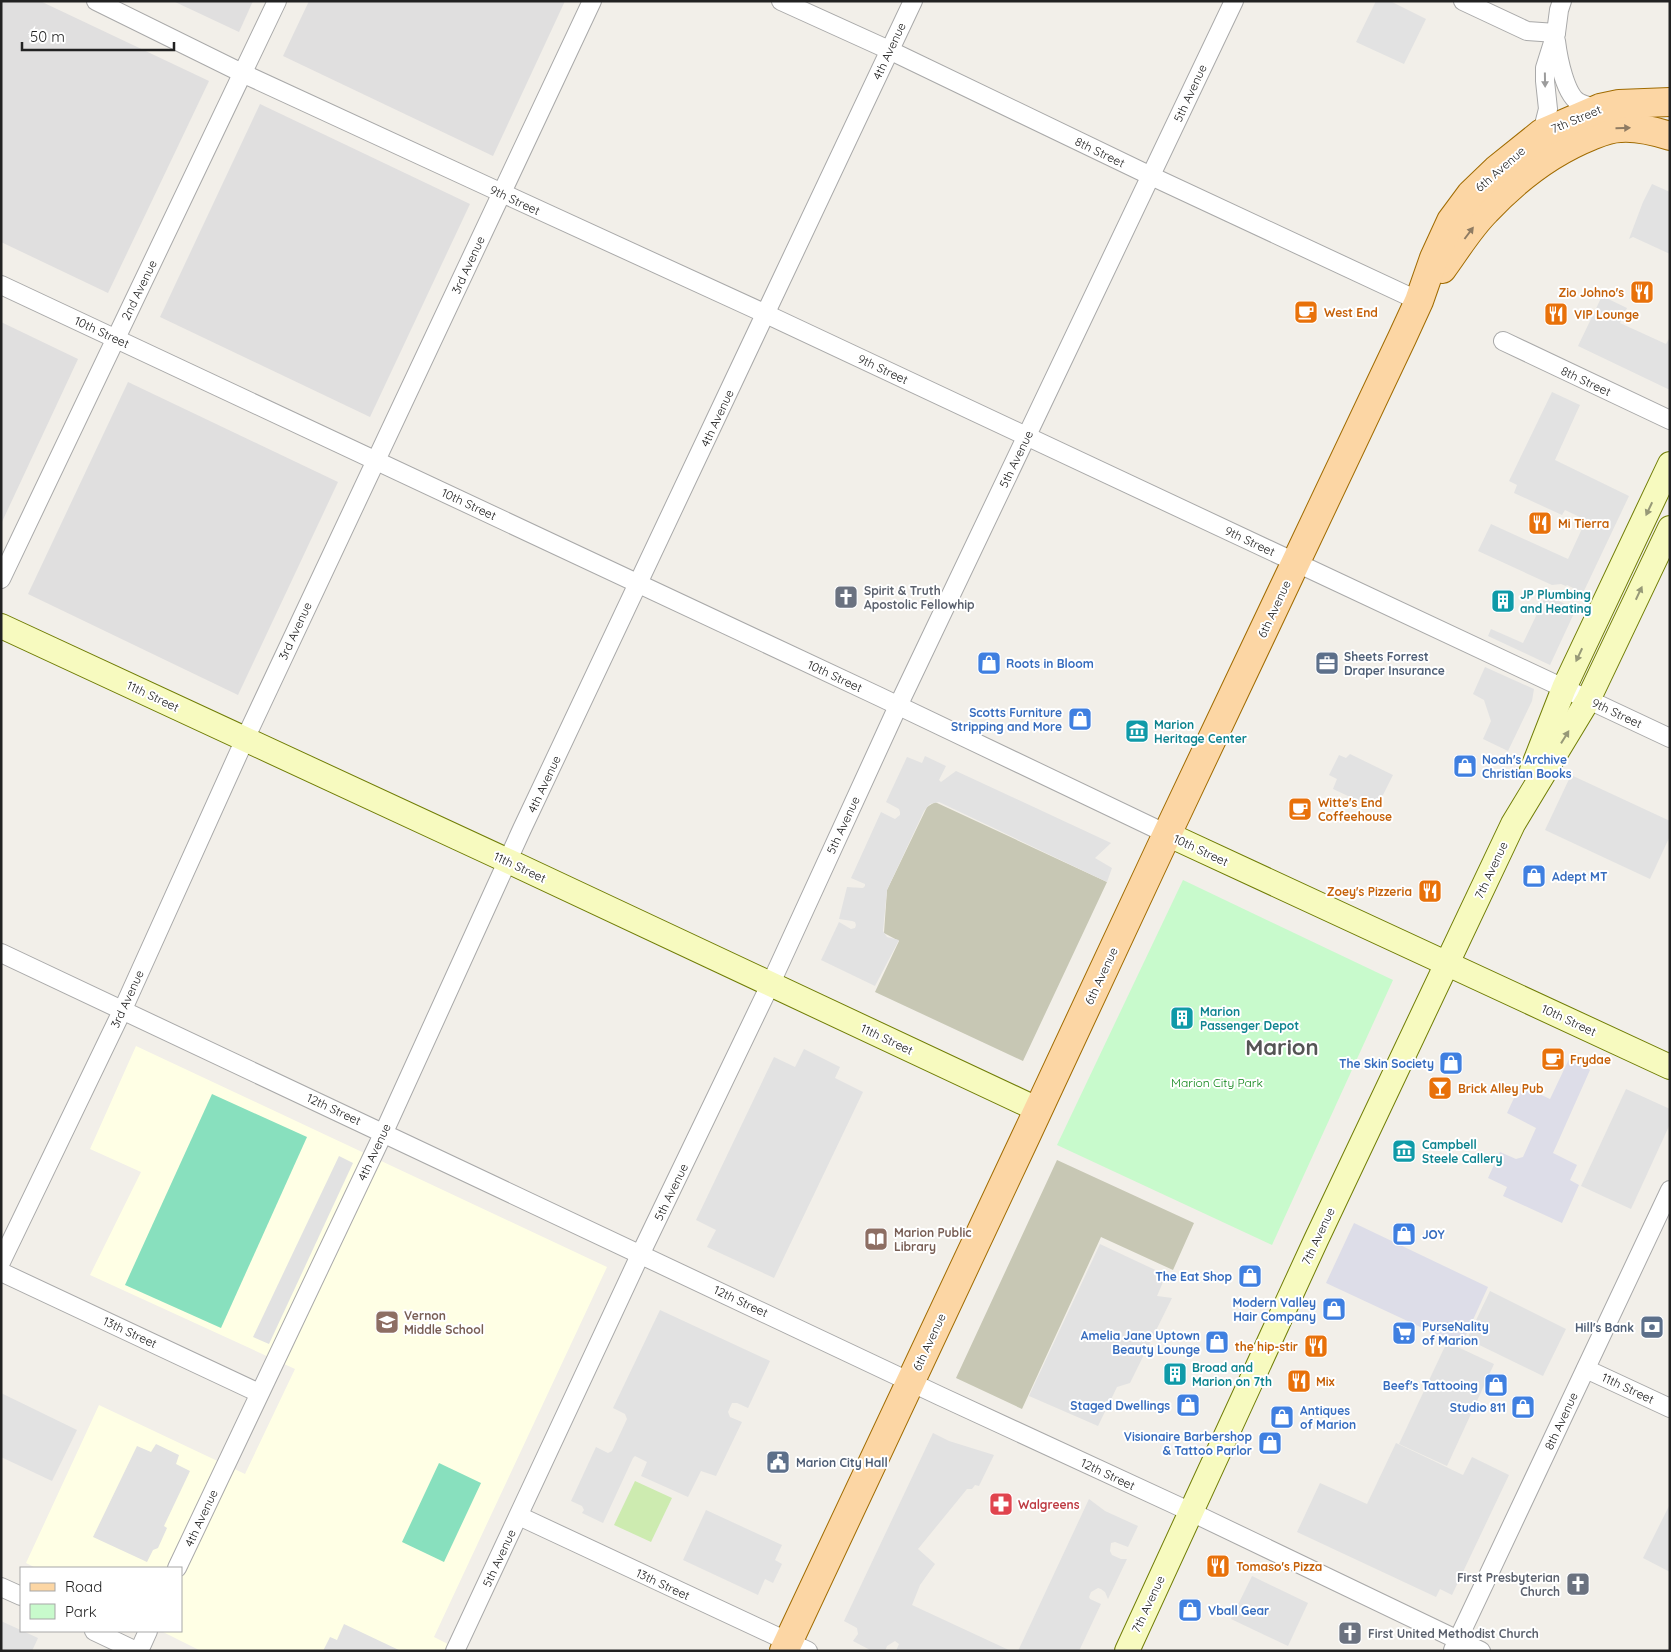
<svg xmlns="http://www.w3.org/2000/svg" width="1671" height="1652" viewBox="0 0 1671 1652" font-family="Quicksand,sans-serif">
<rect width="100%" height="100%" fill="#f2efe9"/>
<g fill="#e0dfdf">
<polygon points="1,1 40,1 209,81 108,293 1,242"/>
<polygon points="173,1 253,1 239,32"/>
<polygon points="309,1 565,1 493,156 283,56"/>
<polygon points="260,104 470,204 370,417 160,317"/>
<polygon points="1,322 78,359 1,524"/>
<polygon points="128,382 338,482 238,695 28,594"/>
</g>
<polygon fill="#ffffe5" points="136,1046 607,1267 434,1637 462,1651 201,1651 161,1631 181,1631 181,1568 36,1568 26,1563 99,1405 245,1474 295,1369 90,1275 141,1172 90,1149"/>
<g fill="#c7c7b4">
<polygon points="935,802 1107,882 1023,1061 875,992 899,941 884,933 887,890 927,807"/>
<polygon points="1057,1160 1194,1223 1173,1270 1101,1237 1022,1409 956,1378"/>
</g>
<polygon fill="#cdebb0" points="635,1481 672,1498 651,1542 614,1525"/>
<polygon fill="#c8facc" points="1183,880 1393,980 1272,1245 1057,1145"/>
<g fill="#88e0be">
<polygon points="212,1094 307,1137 221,1328 125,1285"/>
<polygon points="439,1463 481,1483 444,1562 402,1542"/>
</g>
<g fill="#e2e2e2">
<polygon points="1376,1 1390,1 1426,19 1404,64 1356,42"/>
<polygon points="1652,184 1670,192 1670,254 1633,237 1629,239 1643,202"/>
<polygon points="1602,296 1627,308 1620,323 1666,344 1670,337 1670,390 1578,346"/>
<polygon points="1552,392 1580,405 1555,460 1629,496 1583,593 1567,585 1566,586 1561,584 1552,585 1478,551 1491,524 1568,559 1586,520 1565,510 1562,515 1514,493 1517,485 1509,481"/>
<polygon points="1546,595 1576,609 1550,665 1488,636 1491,629 1523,643"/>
<polygon points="1485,667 1534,689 1532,701 1508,751 1483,739 1491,721 1484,700 1473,694"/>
<polygon points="1350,754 1393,775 1376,809 1333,789 1337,779 1329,775 1339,755 1346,758"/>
<polygon points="925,756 946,766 939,780 941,782 956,771 1111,843 1095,858 1112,868 1107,882 939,802 930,804 924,811 887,890 883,931 887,937 899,940 875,986 821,960 839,922 851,929 855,928 856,925 855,922 852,921 839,919 847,887 863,888 865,886 865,884 851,878 881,812 895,819 900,815 900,812 899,809 886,802 907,757 922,763"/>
<polygon points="1571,775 1670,821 1670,836 1650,879 1545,830"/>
<polygon points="804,1049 840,1067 835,1078 863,1092 774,1278 707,1247 716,1230 696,1220 774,1057 795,1067"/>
<polygon points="1626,1089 1670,1109 1670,1124 1631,1209 1581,1186"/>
<polygon points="339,1156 353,1163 269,1344 253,1337"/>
<polygon points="1100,1244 1166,1275 1157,1296 1172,1298 1130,1383 1117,1387 1098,1426 1029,1396"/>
<polygon points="1490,1291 1566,1329 1543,1376 1467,1339"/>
<polygon points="660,1310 770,1361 748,1408 737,1403 732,1403 728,1412 730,1417 742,1422 716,1476 701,1471 688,1497 641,1476 647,1462 635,1456 633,1458 603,1523 582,1513 584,1510 582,1506 571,1501 596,1447 608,1453 612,1451 627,1419 625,1414 613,1408"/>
<polygon points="1447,1342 1494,1364 1447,1466 1399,1444"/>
<polygon points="1,1393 77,1430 52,1481 1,1457"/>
<polygon points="933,1433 949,1441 994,1455 979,1486 975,1485 972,1489 967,1489 918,1549 935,1564 920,1585 912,1605 1011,1651 896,1651 899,1644 895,1641 887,1646 885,1651 872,1651 853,1641 858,1634 857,1628 844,1621"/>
<polygon points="1396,1443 1463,1475 1472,1457 1509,1475 1452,1595 1440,1589 1436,1597 1297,1532 1320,1483 1367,1504"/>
<polygon points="156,1444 179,1455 176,1464 190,1471 164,1526 167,1528 158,1548 153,1550 147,1562 93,1537 137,1446 151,1452"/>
<polygon points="1089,1499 1105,1511 1138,1526 1128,1547 1115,1542 1111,1543 1110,1551 1112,1555 1121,1559 1127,1559 1108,1599 1105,1592 1101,1589 1098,1588 1091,1592 1089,1597 1090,1599 1101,1604 1079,1651 1018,1651"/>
<polygon points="1670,1504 1670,1572 1643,1558"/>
<polygon points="706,1510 782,1545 775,1560 782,1564 773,1583 765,1579 758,1595 683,1560"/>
<polygon points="1252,1576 1308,1603 1288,1646 1231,1619"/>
<polygon points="1,1621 38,1638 32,1651 1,1651"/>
<polygon points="344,1624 401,1651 323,1651 330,1637 337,1640"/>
</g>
<g fill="#dddde8">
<polygon points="1569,1059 1575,1059 1590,1070 1553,1153 1577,1165 1570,1180 1579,1185 1562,1223 1503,1196 1507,1187 1488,1178 1500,1152 1516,1159 1523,1157 1536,1128 1507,1113 1520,1085 1550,1099"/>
<polygon points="1354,1223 1488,1287 1461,1346 1326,1283"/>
</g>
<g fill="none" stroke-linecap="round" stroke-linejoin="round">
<g stroke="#a9a9a9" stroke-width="20">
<g id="street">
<polyline points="96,1 242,73 502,193 766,314 1670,738"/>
<polyline points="781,1 889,50 1151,176 1419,301"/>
<polyline points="1463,1 1527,31 1556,33"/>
<path d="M1556,41c2,16 9,55 24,62 6,3 14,4 20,5"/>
<polyline points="1542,133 1548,109 1545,81 1545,68 1556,33 1559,10 1562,1"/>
<polyline points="1,285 878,696 1167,834"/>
<polyline points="1503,341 1670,420"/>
<polyline points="1,579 277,1"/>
<polyline points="1,953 940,1396 1191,1512 1481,1651"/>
<polyline points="1,1262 123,1009 245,739 592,1"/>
<polyline points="1,1272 259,1393"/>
<polyline points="1586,1369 1670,1408"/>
<polyline points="519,1516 808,1651"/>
<polyline points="177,1568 384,1132 522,829 913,1"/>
<polyline points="1,1587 21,1596"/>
<polyline points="94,1631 136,1651"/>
<polyline points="1453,1650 1670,1190"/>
<polyline points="139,1651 148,1631"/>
<polyline points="455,1651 641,1253 770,985 898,706 1234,1"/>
</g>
</g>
<g stroke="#707d05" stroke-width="26">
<g id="secondary">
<polyline points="1,626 508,861 1039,1110"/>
<polyline points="1532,770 1564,688 1670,464"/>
<polyline points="1167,834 1670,1067"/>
<polyline points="1127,1651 1316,1240 1513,824 1588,700 1670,528"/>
</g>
</g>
<g stroke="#a06b00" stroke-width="30">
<g id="primary">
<path d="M1442,269c14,-19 27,-41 44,-58 30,-32 65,-59 105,-75 10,-4 19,-8 30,-8 16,-1 33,3 49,8"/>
<polyline points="784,1651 1026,1136 1167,834 1402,338 1419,301 1434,258 1451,221 1471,194 1496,170 1542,133 1600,108 1619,104 1670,102"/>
</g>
</g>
<use href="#street" stroke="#fff" stroke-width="18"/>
<use href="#secondary" stroke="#f7fabf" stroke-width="24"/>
<use href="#primary" stroke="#fcd6a4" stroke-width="28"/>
</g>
<defs><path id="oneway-solid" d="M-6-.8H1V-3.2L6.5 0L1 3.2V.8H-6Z" transform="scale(1.25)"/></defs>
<use fill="#9c9c9c" href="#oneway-solid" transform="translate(1545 80) rotate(89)"/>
<g fill="#8f7c63">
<use href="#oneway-solid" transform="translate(1623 128) rotate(-1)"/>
<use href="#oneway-solid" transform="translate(1469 233) rotate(-53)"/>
</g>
<g fill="#979978">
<use href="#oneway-solid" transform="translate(1649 509) rotate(115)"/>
<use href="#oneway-solid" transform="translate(1639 593) rotate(-65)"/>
<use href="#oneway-solid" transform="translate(1579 655) rotate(115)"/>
<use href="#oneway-solid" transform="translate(1565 737) rotate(-58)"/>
</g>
<defs>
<g id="restaurant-square" transform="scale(1.25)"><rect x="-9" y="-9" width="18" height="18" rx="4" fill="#e8710a" stroke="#fff"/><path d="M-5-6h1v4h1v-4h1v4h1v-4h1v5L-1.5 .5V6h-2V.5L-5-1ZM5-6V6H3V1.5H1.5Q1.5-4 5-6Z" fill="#fff"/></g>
<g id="cafe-square" transform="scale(1.25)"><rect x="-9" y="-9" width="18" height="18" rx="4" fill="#e8710a" stroke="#fff"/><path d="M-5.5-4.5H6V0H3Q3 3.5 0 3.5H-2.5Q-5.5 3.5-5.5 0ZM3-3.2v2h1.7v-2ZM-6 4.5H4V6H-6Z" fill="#fff"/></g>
<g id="church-square" transform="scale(1.25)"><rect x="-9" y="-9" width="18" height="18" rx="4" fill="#6b7280" stroke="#fff"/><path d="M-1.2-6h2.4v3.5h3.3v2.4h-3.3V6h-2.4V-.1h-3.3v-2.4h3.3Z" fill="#fff"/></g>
<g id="building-square" transform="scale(1.25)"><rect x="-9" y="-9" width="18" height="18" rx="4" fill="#0f9aa8" stroke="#fff"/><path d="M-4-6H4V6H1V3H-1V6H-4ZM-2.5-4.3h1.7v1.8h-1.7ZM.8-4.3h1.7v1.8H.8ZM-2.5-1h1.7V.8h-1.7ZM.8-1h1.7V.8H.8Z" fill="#fff"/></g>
<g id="shop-square" transform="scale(1.25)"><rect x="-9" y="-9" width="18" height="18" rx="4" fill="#3f7fe0" stroke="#fff"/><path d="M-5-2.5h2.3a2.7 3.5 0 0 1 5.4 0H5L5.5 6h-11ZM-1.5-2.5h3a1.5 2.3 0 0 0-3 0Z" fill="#fff"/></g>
<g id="office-square" transform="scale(1.25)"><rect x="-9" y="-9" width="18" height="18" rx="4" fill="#5c6f8a" stroke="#fff"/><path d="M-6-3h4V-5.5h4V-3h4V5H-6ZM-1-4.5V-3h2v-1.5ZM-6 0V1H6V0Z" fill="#fff"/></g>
<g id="museum-square" transform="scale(1.25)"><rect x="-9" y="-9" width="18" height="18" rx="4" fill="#0f9aa8" stroke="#fff"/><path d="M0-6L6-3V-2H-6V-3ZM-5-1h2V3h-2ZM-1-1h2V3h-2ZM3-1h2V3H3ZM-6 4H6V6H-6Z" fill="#fff"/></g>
<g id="bar-square" transform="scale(1.25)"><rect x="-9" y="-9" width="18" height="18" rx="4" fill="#e8710a" stroke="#fff"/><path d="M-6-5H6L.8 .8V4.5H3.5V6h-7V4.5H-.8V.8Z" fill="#fff"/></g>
<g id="library-square" transform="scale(1.25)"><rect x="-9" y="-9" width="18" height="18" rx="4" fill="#8d6e63" stroke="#fff"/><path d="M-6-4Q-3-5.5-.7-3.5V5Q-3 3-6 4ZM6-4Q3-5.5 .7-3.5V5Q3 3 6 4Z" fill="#fff"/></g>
<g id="school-square" transform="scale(1.25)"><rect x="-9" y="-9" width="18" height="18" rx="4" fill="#8d6e63" stroke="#fff"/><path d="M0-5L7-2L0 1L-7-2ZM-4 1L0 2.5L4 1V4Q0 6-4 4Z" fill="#fff"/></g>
<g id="bank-square" transform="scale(1.25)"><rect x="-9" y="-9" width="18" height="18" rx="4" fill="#5c6f8a" stroke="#fff"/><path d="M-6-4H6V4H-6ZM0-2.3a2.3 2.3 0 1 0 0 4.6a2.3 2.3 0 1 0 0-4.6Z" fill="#fff"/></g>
<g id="supermarket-square" transform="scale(1.25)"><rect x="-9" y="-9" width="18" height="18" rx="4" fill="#3f7fe0" stroke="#fff"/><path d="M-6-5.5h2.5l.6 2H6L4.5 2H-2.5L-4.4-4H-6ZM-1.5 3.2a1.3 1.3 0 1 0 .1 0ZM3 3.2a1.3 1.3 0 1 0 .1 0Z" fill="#fff"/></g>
<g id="civic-square" transform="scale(1.25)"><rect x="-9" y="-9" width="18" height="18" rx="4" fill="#5c6f8a" stroke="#fff"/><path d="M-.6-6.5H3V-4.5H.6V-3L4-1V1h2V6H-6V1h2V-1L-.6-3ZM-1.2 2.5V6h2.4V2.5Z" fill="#fff"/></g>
<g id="pharmacy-square" transform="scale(1.25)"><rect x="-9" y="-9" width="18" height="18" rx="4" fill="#e0444e" stroke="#fff"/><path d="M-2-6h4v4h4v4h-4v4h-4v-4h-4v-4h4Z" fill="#fff"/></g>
</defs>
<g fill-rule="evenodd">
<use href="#restaurant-square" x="1642" y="292"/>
<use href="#cafe-square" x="1306" y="312"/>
<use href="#restaurant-square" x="1556" y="314"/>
<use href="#restaurant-square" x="1540" y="523"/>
<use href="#church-square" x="846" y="597"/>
<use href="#building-square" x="1503" y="601"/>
<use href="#shop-square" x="989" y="663"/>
<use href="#office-square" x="1327" y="663"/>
<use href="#shop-square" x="1080" y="719"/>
<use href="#museum-square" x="1137" y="731"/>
<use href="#shop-square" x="1465" y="766"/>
<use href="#cafe-square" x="1300" y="809"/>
<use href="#shop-square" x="1534" y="876"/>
<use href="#restaurant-square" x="1430" y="891"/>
<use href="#building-square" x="1182" y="1018"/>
<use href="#cafe-square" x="1553" y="1059"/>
<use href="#shop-square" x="1451" y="1063"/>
<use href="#bar-square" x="1440" y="1088"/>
<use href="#museum-square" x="1404" y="1151"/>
<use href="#shop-square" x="1404" y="1234"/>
<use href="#library-square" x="876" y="1239"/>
<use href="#shop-square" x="1250" y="1276"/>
<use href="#shop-square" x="1334" y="1309"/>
<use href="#school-square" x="387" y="1322"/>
<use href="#bank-square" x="1652" y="1327"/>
<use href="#supermarket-square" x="1404" y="1333"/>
<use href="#shop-square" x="1217" y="1342"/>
<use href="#restaurant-square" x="1316" y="1346"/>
<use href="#building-square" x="1175" y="1374"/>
<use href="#restaurant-square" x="1299" y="1381"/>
<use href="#shop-square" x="1496" y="1385"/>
<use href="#shop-square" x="1188" y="1405"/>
<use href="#shop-square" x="1523" y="1407"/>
<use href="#shop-square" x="1282" y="1417"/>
<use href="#shop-square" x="1270" y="1443"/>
<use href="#civic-square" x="778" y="1462"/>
<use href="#pharmacy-square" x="1001" y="1504"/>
<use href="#restaurant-square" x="1218" y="1566"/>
<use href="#church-square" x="1578" y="1584"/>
<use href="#shop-square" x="1190" y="1610"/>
<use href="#church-square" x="1350" y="1633"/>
</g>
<g text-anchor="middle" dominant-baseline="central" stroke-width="4" stroke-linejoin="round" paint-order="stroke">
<g font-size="12" fill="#222" stroke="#fff">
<text transform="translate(889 51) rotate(-65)">4th Avenue</text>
<text transform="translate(1190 93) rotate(-65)">5th Avenue</text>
<text transform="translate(1576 119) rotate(-23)">7th Street</text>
<text transform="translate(1100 152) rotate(26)">8th Street</text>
<text transform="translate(1500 169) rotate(-41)">6th Avenue</text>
<text transform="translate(515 200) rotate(25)">9th Street</text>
<text transform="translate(468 265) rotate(-65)">3rd Avenue</text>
<text transform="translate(139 290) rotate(-64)">2nd Avenue</text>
<text transform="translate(102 332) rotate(25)">10th Street</text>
<text transform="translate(883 369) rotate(25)">9th Street</text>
<text transform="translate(1586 381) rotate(25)">8th Street</text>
<text transform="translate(717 418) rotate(-65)">4th Avenue</text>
<text transform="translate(1016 459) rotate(-64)">5th Avenue</text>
<text transform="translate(469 504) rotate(25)">10th Street</text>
<text transform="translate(1250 541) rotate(25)">9th Street</text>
<text transform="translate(1274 609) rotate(-65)">6th Avenue</text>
<text transform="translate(295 631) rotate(-65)">3rd Avenue</text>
<text transform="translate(835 676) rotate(25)">10th Street</text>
<text transform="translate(153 696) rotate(25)">11th Street</text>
<text transform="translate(1617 713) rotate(25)">9th Street</text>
<text transform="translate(544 784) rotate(-65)">4th Avenue</text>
<text transform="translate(843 825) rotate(-65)">5th Avenue</text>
<text transform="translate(1201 850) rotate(25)">10th Street</text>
<text transform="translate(520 867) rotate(25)">11th Street</text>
<text transform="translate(1491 870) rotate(-65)">7th Avenue</text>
<text transform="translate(1101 976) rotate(-65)">6th Avenue</text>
<text transform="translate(127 999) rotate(-65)">3rd Avenue</text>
<text transform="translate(1569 1020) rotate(25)">10th Street</text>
<text transform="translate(887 1039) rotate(25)">11th Street</text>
<text transform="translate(334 1109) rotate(25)">12th Street</text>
<text transform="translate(374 1152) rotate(-65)">4th Avenue</text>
<text transform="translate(671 1192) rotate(-64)">5th Avenue</text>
<text transform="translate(1318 1236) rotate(-65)">7th Avenue</text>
<text transform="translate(741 1301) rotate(25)">12th Street</text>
<text transform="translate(130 1332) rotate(25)">13th Street</text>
<text transform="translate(929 1342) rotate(-65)">6th Avenue</text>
<text transform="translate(1628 1388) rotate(25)">11th Street</text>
<text transform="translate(1561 1421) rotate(-65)">8th Avenue</text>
<text transform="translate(1108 1474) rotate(25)">12th Street</text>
<text transform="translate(201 1518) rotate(-65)">4th Avenue</text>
<text transform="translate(499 1558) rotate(-65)">5th Avenue</text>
<text transform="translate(663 1584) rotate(25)">13th Street</text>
<text transform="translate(1148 1604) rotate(-65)">7th Avenue</text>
</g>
<g font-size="12" font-weight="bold" fill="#c56008" stroke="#fff" text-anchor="start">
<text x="1624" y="292" text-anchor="end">Zio Johno's</text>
<text x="1324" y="312">West End</text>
<text x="1574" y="314">VIP Lounge</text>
<text x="1558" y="523">Mi Tierra</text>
<text x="1318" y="802">Witte's End<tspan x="1318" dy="14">Coffeehouse</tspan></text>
<text x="1412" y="891" text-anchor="end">Zoey's Pizzeria</text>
<text x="1570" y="1059">Frydae</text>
<text x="1458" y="1088">Brick Alley Pub</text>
<text x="1298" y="1346" text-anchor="end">the hip-stir</text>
<text x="1316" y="1381">Mix</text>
<text x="1236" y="1566">Tomaso's Pizza</text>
</g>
<g font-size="12" font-weight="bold" fill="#5b616d" stroke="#fff" text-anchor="start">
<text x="864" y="590">Spirit &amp; Truth<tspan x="864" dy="14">Apostolic Fellowhip</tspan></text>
<text x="1560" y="1577" text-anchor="end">First Presbyterian<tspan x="1560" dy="14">Church</tspan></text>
<text x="1368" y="1633">First United Methodist Church</text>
</g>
<g font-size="12" font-weight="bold" fill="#0d838f" stroke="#fff" text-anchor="start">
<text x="1520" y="594">JP Plumbing<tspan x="1520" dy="14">and Heating</tspan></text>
<text x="1154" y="724">Marion<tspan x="1154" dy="14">Heritage Center</tspan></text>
<text x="1200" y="1011">Marion<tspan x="1200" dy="14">Passenger Depot</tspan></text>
<text x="1422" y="1144">Campbell<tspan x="1422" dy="14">Steele Callery</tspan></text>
<text x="1192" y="1367">Broad and<tspan x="1192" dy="14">Marion on 7th</tspan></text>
</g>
<g font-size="12" font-weight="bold" fill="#4e5e75" stroke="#fff" text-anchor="start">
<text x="1344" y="656">Sheets Forrest<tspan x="1344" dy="14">Draper Insurance</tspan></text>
<text x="1634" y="1327" text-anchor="end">Hill's Bank</text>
<text x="796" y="1462">Marion City Hall</text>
</g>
<g font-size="12" font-weight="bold" fill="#366cbe" stroke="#fff" text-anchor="end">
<text x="1006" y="663" text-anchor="start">Roots in Bloom</text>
<text x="1062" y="712">Scotts Furniture<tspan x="1062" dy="14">Stripping and More</tspan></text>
<text x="1482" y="759" text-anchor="start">Noah's Archive<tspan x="1482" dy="14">Christian Books</tspan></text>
<text x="1552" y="876" text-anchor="start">Adept MT</text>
<text x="1434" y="1063">The Skin Society</text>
<text x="1422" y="1234" text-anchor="start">JOY</text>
<text x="1232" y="1276">The Eat Shop</text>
<text x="1316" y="1302">Modern Valley<tspan x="1316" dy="14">Hair Company</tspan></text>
<text x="1422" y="1326" text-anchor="start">PurseNality<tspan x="1422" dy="14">of Marion</tspan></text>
<text x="1200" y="1335">Amelia Jane Uptown<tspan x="1200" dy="14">Beauty Lounge</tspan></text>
<text x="1478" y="1385">Beef's Tattooing</text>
<text x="1170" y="1405">Staged Dwellings</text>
<text x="1506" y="1407">Studio 811</text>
<text x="1300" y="1410" text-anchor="start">Antiques<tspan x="1300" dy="14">of Marion</tspan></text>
<text x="1252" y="1436">Visionaire Barbershop<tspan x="1252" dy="14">&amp; Tattoo Parlor</tspan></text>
<text x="1208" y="1610" text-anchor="start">Vball Gear</text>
</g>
<g font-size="12" fill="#0c8416" stroke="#fff">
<text x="1217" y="1082">Marion City Park</text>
</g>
<g font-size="12" font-weight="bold" fill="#785e54" stroke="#fff" text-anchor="start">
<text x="894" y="1232">Marion Public<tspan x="894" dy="14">Library</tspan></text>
<text x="404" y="1315">Vernon<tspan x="404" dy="14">Middle School</tspan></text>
</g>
<g font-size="12" font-weight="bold" fill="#be3a42" stroke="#fff" text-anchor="start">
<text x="1018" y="1504">Walgreens</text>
</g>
<g font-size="22" font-weight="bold" fill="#555" stroke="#fff">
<text x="1282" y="1047">Marion</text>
</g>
</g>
<rect width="1671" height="1652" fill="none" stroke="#222222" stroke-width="5"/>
<rect x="20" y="1567" width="162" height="65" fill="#ffffff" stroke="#a7a7a7"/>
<rect x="30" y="1583" width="25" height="8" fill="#fcd6a4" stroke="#a7a7a7"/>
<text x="65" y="1592" font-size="15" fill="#222222">Road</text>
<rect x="30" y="1604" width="25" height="15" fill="#c8facc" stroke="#a7a7a7"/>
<text x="65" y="1617" font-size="15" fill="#222222">Park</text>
<path d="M22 42v8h152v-8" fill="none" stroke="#222222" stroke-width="2.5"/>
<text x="30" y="42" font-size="15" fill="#222222" stroke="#ffffff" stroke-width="4" paint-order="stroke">50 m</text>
</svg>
